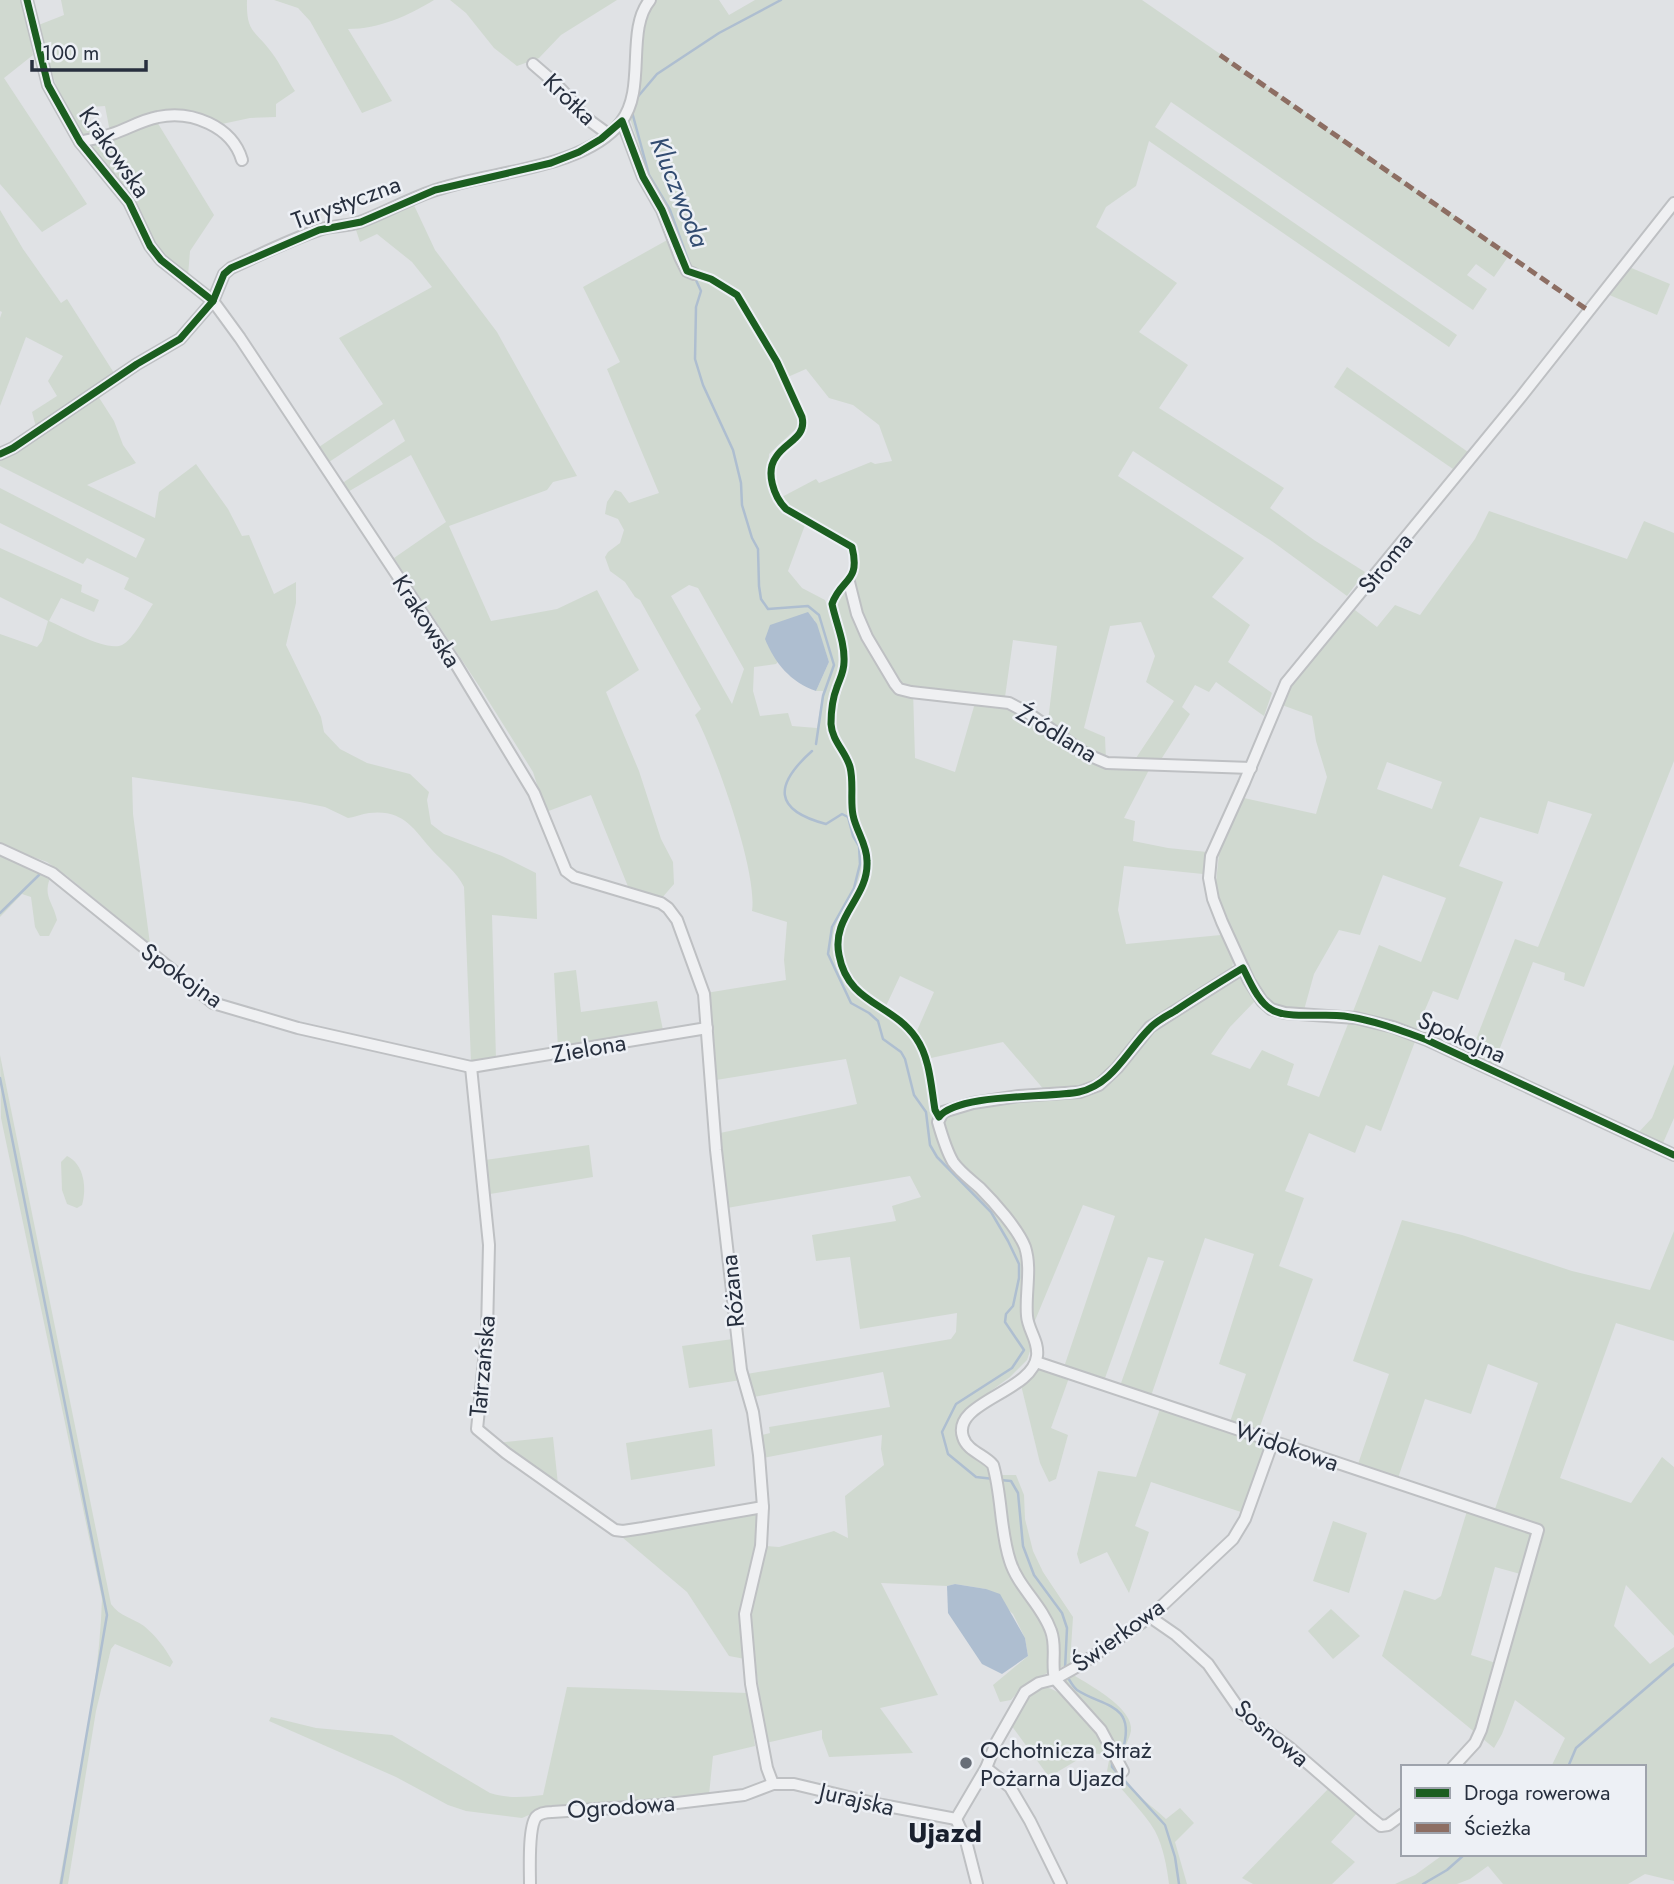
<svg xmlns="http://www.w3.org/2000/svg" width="1674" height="1884" viewBox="0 0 1674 1884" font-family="Jost,sans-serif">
<rect width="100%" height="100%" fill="#e0e2e5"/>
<g fill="#d0d9d0" fill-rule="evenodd">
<polygon points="0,0 22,0 33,55 4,78 87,204 42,232 0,184"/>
<path d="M61,0h186c-1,34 8,29 25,53 9,12 15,26 23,38l-19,13v13l-26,1 -28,6 -37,-11 -75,19 -5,-26 -15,1 1,29h-8l-23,-39 -24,-71 28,-11z"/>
<path d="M274,0h160c-26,16 -55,29 -86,29l44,72 -30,12 -52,-92 -12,-13z"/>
<polygon points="450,0 617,0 561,35 539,58 517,66 494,48 466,13"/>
<path d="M653,0h66l10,15 26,-15h387l368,254 -16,23 -18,-13 -9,11 20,14 -14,21 -302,-208 -16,25 302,208 -8,12 -300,-206 -13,45 -30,21 -10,20 81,56 -38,49 49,33 -29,43 125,80 -14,20 44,32 51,32 -18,24 -74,-54 -140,-91 -15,25 126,82 -32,39 38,28 -22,37 44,31 -8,23 -48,-34 -7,10 -14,-7 -13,22 8,7 -30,47h-26l40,-60 -28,-19 9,-26 -14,-34 -31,4 -26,102 21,9 1,23 -9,-3 -49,-36 9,-75 -44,-6 -8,57 -4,3 -88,-10 2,68 40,14 20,-69 37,4 85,56 53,5 -26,50 11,3 -2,20 35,7 39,4 -4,22 -79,-8 -6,44 8,34 95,-9 13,25 -3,10 5,5 8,1 12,24 -26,27 -19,27 39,15 12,-19 32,14 -7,21 32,12 31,-78 66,20 -35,92 -15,-6 -11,28 -46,-20 -24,58 19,7 -25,68 34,13 -55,153 -28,-10 16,-48 -27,-10 35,-110 -49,-16 -54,158 -31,-10 44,-125 -16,-4 -44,124 -40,-14 51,-151 -32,-11 -49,118 -4,-10c-2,-17 -5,-74 -12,-86 -7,-12 -16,-24 -26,-34 -21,-20 -54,-40 -48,-73l12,-9 145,-24 19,-15 -40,17 -34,3 -43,-50 -72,16 -5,-13 -10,-12 18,-41 -34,-16 -14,30c-8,-5 -16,-9 -24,-14 -18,-13 -27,-44 -20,-65 4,-10 12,-19 18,-28l-6,-7 -18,36 -2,13 5,25 7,15 15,18 26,15 27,24 8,16 18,89 60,72 16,25 7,19 9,86 -5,15 -17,17 -44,32 -8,10 -1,9 1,12 8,10 20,13 5,12h25l8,20 1,24 8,32 10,21 30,45 -3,47c-23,8 -43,17 -59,36l-11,2 -7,-17 35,-29 -3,-18 -12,-24 -27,-25 -31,-5 -8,2 -66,-3 57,112 -58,13 33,45 -84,4 -7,-19v-8l-56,13 -17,-128 17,-69 13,1 55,-16 14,7 -3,-42 39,-31 -3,-16 1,-14 -119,23 -1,-23 8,-2 -1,-6 121,-20 -7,-35 -129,25 -7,-23 204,-35 5,-7 1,-19 -97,16 -10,-72 -34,4 -4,-26 84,-14 -4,-15 29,-9 -11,-21 -183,32 -7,-75 137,-29 -11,-45 -130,21 -10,-87 80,-13 -2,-20 3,-38 -35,-11c6,-39 -37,-159 -57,-196l6,-6 -61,-109 -5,-3 -10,-15 -15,-11 -5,-14 3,-5 12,-9 4,-13 -6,-11 -13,-5 2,-12 8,-12 6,2 8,11 30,-10 -52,-124 13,-7 -37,-75 86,-48 -41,-127 18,-102zM806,369l23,29 24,7 26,20 13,36 -17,3 -4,-2 -52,21 -3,-4 -38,20 10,9 59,30 7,8 6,16 -5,7 -5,15 -15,16 13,60 -14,63 4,14 16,26 -7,7 -3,-12 -14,-20 -2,-10v-18l11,-48v-11l-10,-41 -4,-10 -23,-12 -14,-17 17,-46 -32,-23 -5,-24 1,-24 31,-29 -19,-45zM689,585l9,3 46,81 -12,35 -61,-108zM814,619l15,43 -13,29h7l-6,37 -25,-2 -4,-13 -28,3 -7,-25 1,-24 22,-3z"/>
<polygon points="157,122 214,215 190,251 188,276 161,253 127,192 86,145"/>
<polygon points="413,203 435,250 497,332 577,476 553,482 547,490 449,526 491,621 557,609 597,590 639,670 606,692 639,771 661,839 673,862 674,884 661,899 629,889 591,795 546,812 533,772 481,689 394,558 446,522 411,455 346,493 341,484 405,441 394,419 326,464 316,449 383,404 339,338 432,287 412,262 377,234 360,242 355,227"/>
<polygon points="0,210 23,249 61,303 67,299 114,373 36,427 32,412 57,396 48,381 63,356 26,337 0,406 0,318 2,312 0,311"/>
<polygon points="1629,267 1670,284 1657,315 1607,294"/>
<polygon points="1347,367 1468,452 1453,469 1334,387"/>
<path d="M98,396l16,25 9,24 13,18 -49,22 68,33 4,-26 37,-28 32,45 14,27 7,-1 25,59 22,-12v21l-10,42 35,72 3,15 16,17 27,14 43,11 19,18 -2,8 4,24 13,10 58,22 34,17 1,46 -45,-4 4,144 -25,3 -7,-175c-8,-16 -20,-24 -32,-37 -19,-22 -29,-41 -63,-37 -7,1 -14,4 -21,5l-23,-11 -25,-5 -168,-25 1,37 17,130 -83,-68 -20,-14 -47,-17v-211l37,13 5,-6 6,-20 -48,-24v-49l82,37 -1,7 18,8 -5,12 -33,-14 -12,23c16,7 58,31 73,24 11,-5 24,-31 31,-41l-29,-15 5,-11 -42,-20 -4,6 -83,-41v-35l136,70 9,-19 -145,-73v-6z"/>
<path d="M1489,511l138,48 17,-38 30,12v228l-90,226 -20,-7 1,-7 -32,-11 -40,104 -23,-11 45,-116 23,8 54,-133 -44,-13 -10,33 -58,-17 -21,49 44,16 -45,118 -25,-9 -17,40 -64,-17 27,-69 42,17 25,-64 -63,-23 -23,60 -21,-5 -25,44 -10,36 -30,-4 -11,-10 -19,-38 -26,-63 -2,-13 3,-28 25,-56 72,16 11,-37 -11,-36 -4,-25 -30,-11 10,-21 63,-74 22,17 18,-22 25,10 55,-76zM1387,762l55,20 -10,27 -55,-20z"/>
<path d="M0,853l51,23c-9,20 2,25 6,44l-8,16h-9l-5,-9 -4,-30 -9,-3 -22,23z"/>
<polygon points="576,970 581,1012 657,1001 663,1030 558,1049 554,973"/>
<path d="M0,1055l111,549c8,12 22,14 33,22 13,11 21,22 29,36l-3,5 -55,-23 -4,5 -15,62 -28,173h-9c16,-93 40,-191 43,-285l-101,-481z"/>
<polygon points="1674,1064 1674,1118 1663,1143 1638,1133 1652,1118"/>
<polygon points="589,1145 593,1177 490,1194 485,1160"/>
<path d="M67,1156c17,8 20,32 15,49l-5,3 -10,-4 -5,-14 -1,-28z"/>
<polygon points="1402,1220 1462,1235 1572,1271 1650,1290 1674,1231 1674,1341 1616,1323 1560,1478 1631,1503 1662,1457 1674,1467 1674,1636 1626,1585 1614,1626 1650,1664 1674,1647 1674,1881 1645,1874 1628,1884 1503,1884 1488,1866 1470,1879 1457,1884 1395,1884 1415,1875 1444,1854 1644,1854 1644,1767 1551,1767 1565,1738 1515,1700 1502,1734 1494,1748 1382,1656 1404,1590 1435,1600 1441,1596 1467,1511 1531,1534 1533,1538 1524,1575 1495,1567 1471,1655 1502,1665 1540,1531 1494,1512 1538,1383 1488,1364 1471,1414 1425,1399 1397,1481 1357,1467 1389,1374 1353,1361"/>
<polygon points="733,1339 741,1380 689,1388 682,1346"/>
<polygon points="1037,1368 1070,1375 1051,1428 1068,1435 1056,1479 1049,1482 1040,1463 1021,1385"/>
<polygon points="1161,1406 1269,1444 1244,1513 1151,1482 1135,1526 1149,1532 1129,1593 1107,1552 1080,1564 1077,1554 1098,1471 1136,1477"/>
<polygon points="712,1429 715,1466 631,1480 626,1443"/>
<polygon points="553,1437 558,1484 497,1443"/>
<polygon points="758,1511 755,1547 742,1610 745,1659 729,1656 687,1592 616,1532"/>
<polygon points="1333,1521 1367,1533 1349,1593 1313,1581"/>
<polygon points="1331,1609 1360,1636 1333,1659 1308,1631"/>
<path d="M1072,1674c17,11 62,34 59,57 -2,9 -8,19 -11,27l-57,-79z"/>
<path d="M1044,1686c49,17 55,59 83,95 10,15 26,26 39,38l14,-11 14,15 -19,19 12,42h-18c-2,-17 -6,-38 -14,-53 -13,-22 -33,-39 -48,-60l3,-16 -21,-2 -40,24 -38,-52 13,-27z"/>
<path d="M567,1687l181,6 7,53 -42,10 -4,39 -51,8 -115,6 -21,9 -56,-7 -18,-6 -52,-28 -127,-56 2,-4 45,11 76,7 98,58c19,6 34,4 53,2z"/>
<polygon points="1330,1787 1358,1812 1331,1842 1355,1862 1332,1884 1253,1884 1242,1878"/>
</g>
<g fill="#aebed0">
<path d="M808,612l9,12 12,38 -13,29c-26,-9 -41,-28 -51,-52l5,-14z"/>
<polygon points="955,1584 986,1589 1000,1594 1025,1638 1028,1656 1002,1674 982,1664 948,1613 947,1586"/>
</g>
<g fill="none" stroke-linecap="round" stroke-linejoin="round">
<g stroke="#aebed0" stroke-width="2.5">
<polyline points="635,100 657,74 719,33 781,0"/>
<polyline points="632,112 649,175 670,210 691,268"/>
<polyline points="695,278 701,291 696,307 695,359 703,385 733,450 741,483 742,505 752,538 758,549 759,586 761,599 768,609 808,606 819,615 834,665 823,696 816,744"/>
<path d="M812,751c-38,34 -39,59 14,73l16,-10 6,3 5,19 6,10 1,18 -6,24 -22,39 -4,27 23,49 18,10 9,8 5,18 18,13 4,7 9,36 12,17 4,33 7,12 54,55 17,29 11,23v14l-6,28 -7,8 -1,8 19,28 -12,18 -56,36 -14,28 6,22 28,23 18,2"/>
<polyline points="0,913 39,875"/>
<polyline points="0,1078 107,1615 61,1884"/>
<polyline points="1000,1480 1011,1481 1018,1493 1023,1546 1034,1575 1062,1613 1067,1628 1065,1669"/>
<path d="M1067,1676c3,5 6,11 10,14 26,17 57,13 47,55"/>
<polyline points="1112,1761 1112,1767 1165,1825 1175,1857 1179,1884"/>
<polyline points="1568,1767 1576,1748 1674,1664"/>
<polyline points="1423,1884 1447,1870 1465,1854"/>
</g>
<g stroke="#bec0c3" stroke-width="14">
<g id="minor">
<polyline points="27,0 48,85 80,142 129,202 150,246 161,260 213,301 240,338 454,661 534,793 566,871 574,877 661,903 668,908 677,920 704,994 716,1150 741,1370 753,1412 759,1455 763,1507 761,1546 745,1614 751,1684 767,1768 773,1784"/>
<polyline points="533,64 555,83 577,106 582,115 608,134"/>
<polyline points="622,121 643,177 662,210 680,257 687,271 694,274"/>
<path d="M80,142c10,-3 21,-4 32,-8 15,-5 30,-14 46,-17 33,-7 74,9 84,43"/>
<polyline points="1674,203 1520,398 1286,683 1244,783 1211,856 1209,878 1213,899 1222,922 1249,981 1262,1001 1271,1009 1285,1013 1356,1018 1393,1027 1427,1040 1674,1155"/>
<path d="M0,454l13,-6 124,-84 43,-25 33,-38 11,-27 7,-6c29,-13 58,-28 88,-38 13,-5 28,-3 41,-8 27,-10 52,-25 79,-33 53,-18 145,-20 182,-67 26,-33 4,-92 29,-122"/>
<polyline points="849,582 857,614 867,637 895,684 899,689 911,692 1009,703 1028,713 1086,754 1107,763 1251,768"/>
<polyline points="0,849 52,873 213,1003 298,1028 471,1067 707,1028"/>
<polyline points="471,1067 489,1245 487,1331 477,1429 506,1453 615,1530 623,1531 643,1528 763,1507"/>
<polyline points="1036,1362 1538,1530 1481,1730 1475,1743 1453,1767"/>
<polyline points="1150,1617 1176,1635 1208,1664 1242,1713 1290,1748 1371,1818 1381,1826 1388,1825 1403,1814"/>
<polyline points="986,1768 1010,1787 1030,1821 1061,1884"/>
<path d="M1123,1771l-22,-41 -46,-51c-4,-16 2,-32 -4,-48 -9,-26 -33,-44 -41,-70 -10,-30 -8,-65 -17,-96 -8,-10 -26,-14 -30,-28 -12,-35 70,-45 74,-81 2,-15 -9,-26 -10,-40 -2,-23 5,-47 -2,-69 -7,-18 -31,-45 -45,-59 -9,-8 -20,-16 -27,-26 -7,-12 -11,-26 -15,-40l5,-10 30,-9 46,-7 61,-4 19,-7 18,-17 33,-41 93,-59"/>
<polyline points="956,1819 986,1768 996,1743 1025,1692 1039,1683 1055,1679 1080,1665 1150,1617 1233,1539 1245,1519 1273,1441"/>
<polyline points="956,1819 966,1841 977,1884"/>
<path d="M530,1884c0,-14 -2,-56 6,-67 4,-4 11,-5 16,-5l108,-7 84,-10 29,-11h21l88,21 74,14"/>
</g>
</g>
<use href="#minor" stroke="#eff0f2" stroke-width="10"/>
<polyline stroke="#8d6e63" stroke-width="5" stroke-dasharray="10 5" stroke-linecap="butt" points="1220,55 1589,311"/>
<g stroke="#edf0f5" stroke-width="11">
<g id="cycleway">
<polyline points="27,0 48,85 80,142 129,202 150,246 161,260 213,301"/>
<path d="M0,454l13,-6 124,-84 43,-25 33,-38 11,-27 7,-6 88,-38 42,-8 74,-32 116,-27 28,-11 22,-13 21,-18 21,56 19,33 25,61 24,8 26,16 40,67 25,55c5,21 -17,25 -26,40 -11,15 -2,40 10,52l66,38c9,36 -11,31 -20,57 4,19 13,38 12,58 0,10 -4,16 -7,25 -4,10 -6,26 -6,37 1,17 15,28 19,43 4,16 0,33 3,48 3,16 14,29 14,46 2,37 -36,55 -28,94 9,49 53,48 77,83 14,20 15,48 19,72l4,7c19,-24 110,-19 140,-25 33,-7 48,-41 70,-63 7,-8 17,-13 26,-18 22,-15 45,-29 68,-43 7,14 16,36 31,43 18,8 50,2 70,5 29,4 56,14 83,24l247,115"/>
</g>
</g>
<use href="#cycleway" stroke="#1b5e20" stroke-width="7"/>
</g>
<circle fill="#686e78" stroke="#edf0f5" stroke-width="2.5" cx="966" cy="1763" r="7"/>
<g text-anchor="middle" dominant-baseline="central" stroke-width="5" stroke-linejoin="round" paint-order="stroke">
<g font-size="24" fill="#272f3e" stroke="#edf0f5">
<text transform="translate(570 99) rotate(44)">Krótka</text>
<text transform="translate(115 152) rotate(55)">Krakowska</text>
<text transform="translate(346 202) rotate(-20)">Turystyczna</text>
<text transform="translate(1385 563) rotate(-51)">Stroma</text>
<text transform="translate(427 621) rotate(57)">Krakowska</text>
<text transform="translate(1057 733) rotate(31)">Źródlana</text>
<text transform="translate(182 975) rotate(35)">Spokojna</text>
<text transform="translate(1462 1037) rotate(24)">Spokojna</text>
<text transform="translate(589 1048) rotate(-10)">Zielona</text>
<text transform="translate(732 1291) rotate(-96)">Różana</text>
<text transform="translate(482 1366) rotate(-85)">Tatrzańska</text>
<text transform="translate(1287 1446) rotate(19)">Widokowa</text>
<text transform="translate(1118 1635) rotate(-36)">Świerkowa</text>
<text transform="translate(1272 1733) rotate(40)">Sosnowa</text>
<text transform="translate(857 1799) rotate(13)">Jurajska</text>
<text transform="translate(621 1806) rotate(-4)">Ogrodowa</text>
</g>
<g font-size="24" fill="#272f3e" stroke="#edf0f5" text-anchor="start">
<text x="980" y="1749">Ochotnicza Straż<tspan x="980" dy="28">Pożarna Ujazd</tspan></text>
</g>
<g font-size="26" font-style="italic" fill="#324c71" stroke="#edf0f5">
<text transform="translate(680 192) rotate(68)">Kluczwoda</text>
</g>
<g font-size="28" font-weight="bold" fill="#19202e" stroke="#edf0f5">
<text x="945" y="1832">Ujazd</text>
</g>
</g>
<rect x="1401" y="1765" width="245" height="91" fill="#edf0f5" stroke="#9ea3ac" stroke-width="2"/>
<rect x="1415" y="1788" width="35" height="10" fill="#1b5e20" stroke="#9ea3ac" stroke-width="2"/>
<text x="1464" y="1800" font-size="21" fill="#272f3e">Droga rowerowa</text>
<rect x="1415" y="1823" width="35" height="10" fill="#8d6e63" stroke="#9ea3ac" stroke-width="2"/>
<text x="1464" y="1835" font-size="21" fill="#272f3e">Ścieżka</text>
<path d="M32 60v10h114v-10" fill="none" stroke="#272f3e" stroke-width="3.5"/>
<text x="42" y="60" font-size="21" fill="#272f3e" stroke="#edf0f5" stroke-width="5" paint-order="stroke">100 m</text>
</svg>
